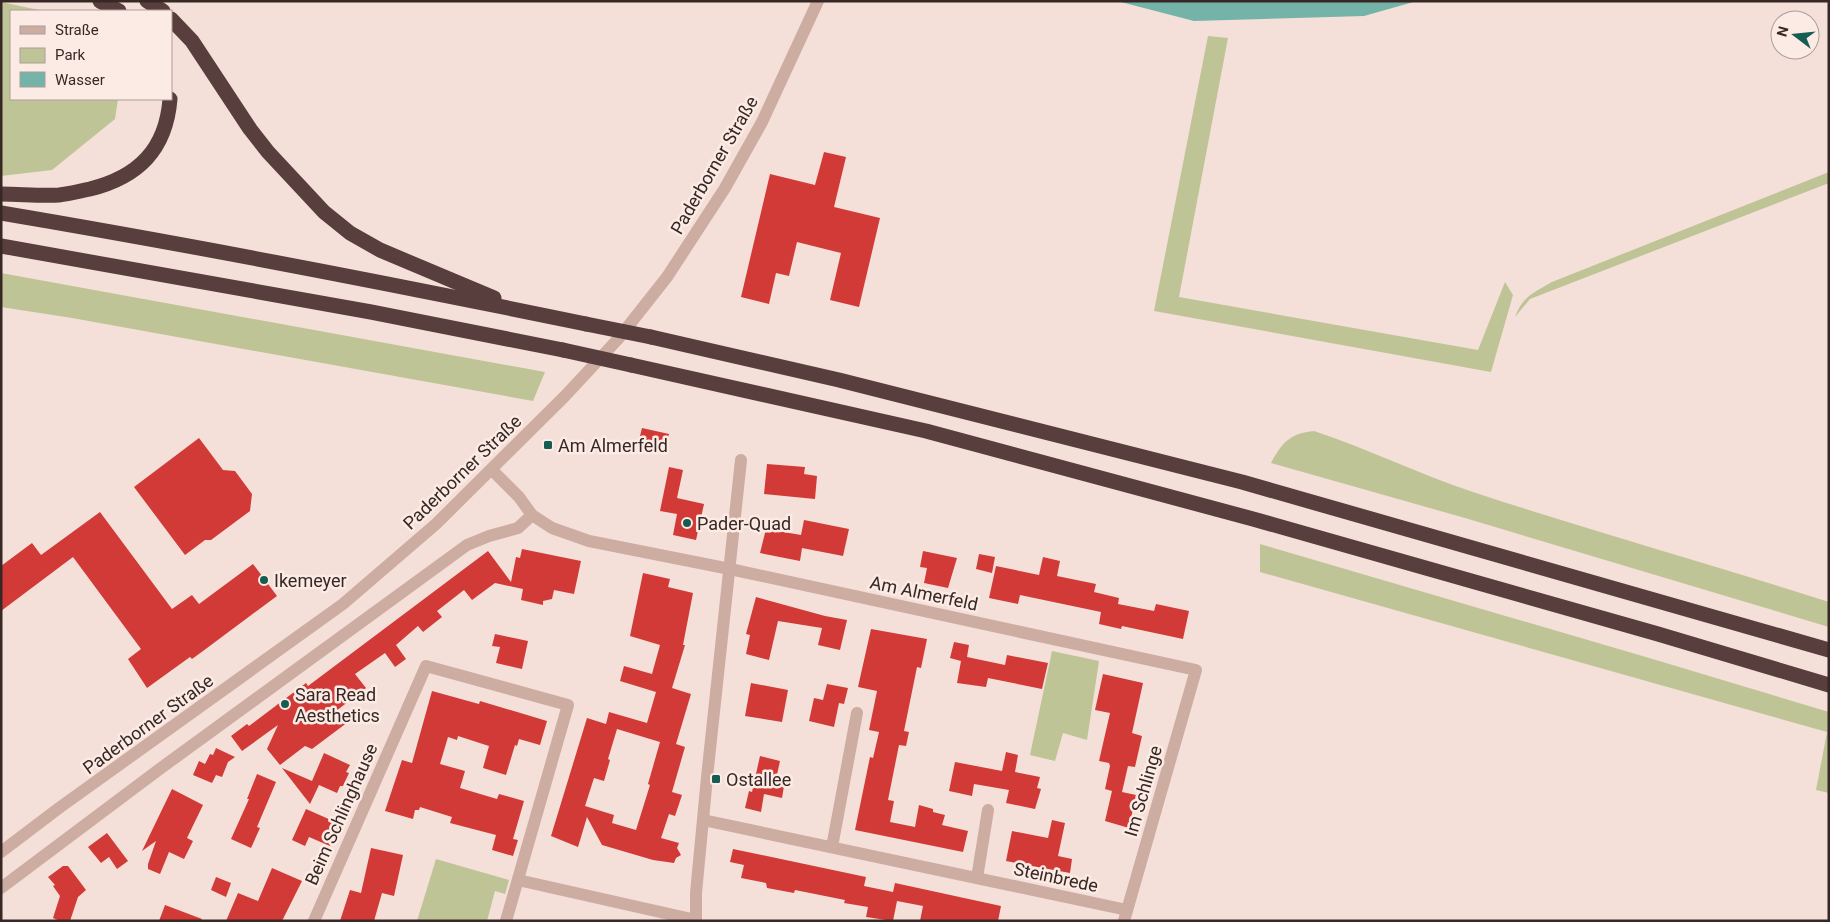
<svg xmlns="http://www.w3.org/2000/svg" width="1830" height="922" viewBox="0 0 1830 922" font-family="Roboto,sans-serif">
<rect width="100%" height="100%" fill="#f4e0d8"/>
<g fill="#bfc496">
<polygon points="1,2 44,11 11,11 11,99 118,99 115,119 52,170 1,176"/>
<polygon points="1208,36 1228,38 1179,297 1478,350 1505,282 1513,295 1491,372 1154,311"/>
<path d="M1829,172v11l-299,116 -15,18c8,-21 18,-24 37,-35z"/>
<polygon points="1,273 545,372 533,401 72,318 1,307"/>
<path d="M1314,431c54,18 105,43 159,61 118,39 238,72 356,110v25l-364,-109 -194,-55c11,-20 19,-30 43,-32z"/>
<polygon points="1260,544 1656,660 1829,712 1829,793 1816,790 1827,732 1260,572"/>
<polygon points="1052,651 1099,661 1087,740 1063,733 1055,761 1030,755"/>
<polygon points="436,859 509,880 505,894 495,891 487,921 417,921"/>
</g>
<polygon fill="#74b3a8" points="1117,1 1417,1 1364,16 1194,21"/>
<g fill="#d23a37" fill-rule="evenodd">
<polygon points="824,152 846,157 834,207 880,218 859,307 830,300 841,253 797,242 789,276 776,273 769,304 741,297 770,174 815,185"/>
<polygon points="642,428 669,434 665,450 638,444"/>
<polygon points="199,438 223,470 235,471 252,494 250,511 211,540 205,540 185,555 134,487"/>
<polygon points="767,464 805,467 804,474 817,476 815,499 764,494"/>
<polygon points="669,467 683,470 677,498 704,504 696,540 673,535 677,514 660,511"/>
<polygon points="100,512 172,609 192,595 199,604 253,564 277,596 203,651 192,659 190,657 147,688 128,659 141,649 73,557 1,611 1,566 32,543 41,555"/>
<polygon points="804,520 849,529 843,556 802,548 800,561 760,553 766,529 801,535"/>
<polygon points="522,549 581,561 574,594 554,590 552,599 543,601 543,605 521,600 523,589 495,583 472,600 464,590 437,611 442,617 423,632 418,626 396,645 406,659 395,667 385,653 355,674 366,688 336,711 348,722 312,749 305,746 280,765 267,749 278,725 242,751 231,736 247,724 249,726 306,683 308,686 488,551 511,582 516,557 520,558"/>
<polygon points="923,551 957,558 948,588 924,583 927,568 920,567"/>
<polygon points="979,554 995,557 992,573 976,569"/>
<polygon points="1043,557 1060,561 1057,576 1096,584 1094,592 1119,598 1118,604 1154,611 1156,604 1189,611 1183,639 1122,626 1121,629 1099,624 1101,612 1020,595 1018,604 989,598 996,566 1039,575"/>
<path d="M643,573l27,6 -2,8 25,6 -10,52h2l-13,43 19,6 -15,50 9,3 -13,45 10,3 -7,21 -6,-2 -8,24 18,5 -2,5 4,7 -5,3 -2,5 -21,-3 -51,-15 -15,-28 -9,30 -27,-11 36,-118 19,6 3,-12 38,11 9,-31 -36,-11 4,-15 28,8 8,-29 -30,-9zM617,729l43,13 -12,42 2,1 -14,45 -24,-7 2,-8 -29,-9 9,-28 10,3 6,-21 -2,-1z"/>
<polygon points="756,597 825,616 847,620 840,650 818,645 822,628 778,621 769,660 746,654 750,635 746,634"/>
<polygon points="871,629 927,639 921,668 917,667 904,731 909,732 906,746 899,745 888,800 894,801 890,822 915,827 919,805 933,809 933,812 945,815 942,825 968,831 963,852 855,830 870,757 873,758 879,732 869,730 877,691 858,687"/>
<polygon points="495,634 528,641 522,669 496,663 500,647 492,646"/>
<polygon points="954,642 969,645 967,657 1005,665 1007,655 1048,663 1042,689 988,678 986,687 957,683 961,661 950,658"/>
<polygon points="1103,674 1143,683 1132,733 1142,736 1135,767 1128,766 1122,792 1136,795 1129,828 1105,821 1112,791 1105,789 1110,766 1109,763 1099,761 1110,713 1095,710"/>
<polygon points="751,683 788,690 782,722 745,716"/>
<polygon points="827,684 848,688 844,704 839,703 834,727 809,721 814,698 823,700"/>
<polygon points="432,691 479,704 480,701 547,721 540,745 519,739 517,746 515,745 506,775 483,768 489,746 458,736 457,740 448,737 440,764 465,771 460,788 497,799 499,794 524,801 513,839 518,840 513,856 492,850 496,835 450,823 452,817 420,807 419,810 415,810 413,819 385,811 402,760 412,763"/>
<polygon points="216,748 235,757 228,762 222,777 216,775 212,783 193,775 199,761 205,764 210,754 213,755"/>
<polygon points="1006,752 1018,755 1015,772 1040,777 1037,788 1041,789 1035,809 1006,803 1009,790 974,784 972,796 949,791 955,762 1002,771"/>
<polygon points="324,753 350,765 346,772 349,773 343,786 340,786 337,793 319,785 310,804 282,768 312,781"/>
<polygon points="760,756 780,761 775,784 784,786 782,798 764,794 761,812 745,808 749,791 752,792"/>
<polygon points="257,774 276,782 257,827 260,828 251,848 231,839 249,799 247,799"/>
<polygon points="172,789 203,805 187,838 193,841 184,859 169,852 160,874 148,869 148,864 156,841 142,851"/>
<polygon points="306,809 340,824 330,846 309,837 305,846 292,840"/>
<polygon points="1052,820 1065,823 1058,856 1072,859 1070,873 1006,861 1012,831 1048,838"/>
<polygon points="107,833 128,861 117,869 109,857 101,863 88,847"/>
<polygon points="371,848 403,855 394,896 382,893 374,921 340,921 350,890 361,893"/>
<polygon points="733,849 866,877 864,886 893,892 895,883 1001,906 998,921 920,921 923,906 897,901 893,921 866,917 868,907 844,903 845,900 795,890 794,893 767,888 766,883 741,878 744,865 730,862"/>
<polygon points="63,866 68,866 86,890 78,897 70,921 60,921 53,918 60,896 53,886 55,885 48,877"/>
<polygon points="272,868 302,881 282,921 226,921 238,893 258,901"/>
<polygon points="216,877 231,883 226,897 211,890"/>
<polygon points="165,905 202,919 201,921 159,921"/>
</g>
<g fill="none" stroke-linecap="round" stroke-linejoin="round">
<g stroke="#cdaca2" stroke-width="12">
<polyline points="492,470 519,497 532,515 552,528 589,541 730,569 1196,670 1124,921"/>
<polyline points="703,820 1127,910"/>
<polyline points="832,847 857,713"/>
<polyline points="977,878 988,810"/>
<polyline points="518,880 696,920"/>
<polyline points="1,888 161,768 467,545 489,536 518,528 532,515"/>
<polyline points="314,921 426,666 568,705 506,921"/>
<polyline points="696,921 696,893 707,777 741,460"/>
</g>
<polyline stroke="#cdaca2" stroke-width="12" points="1,852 59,808 343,604 436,524 565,396 618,339 667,277 725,188 762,122 818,1"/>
<g stroke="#583e3c" stroke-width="15">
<polyline points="100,1 119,11"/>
<polyline points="147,1 163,11"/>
<polyline points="171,19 192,41 250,129 268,152 324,212 350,233 380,250 494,298"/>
<path d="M1,194c19,0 39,2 58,1 10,-1 21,-4 31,-6 48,-12 76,-39 80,-90"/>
<path d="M1,213c196,33 391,71 585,111"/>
<polyline points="1,246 371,312 563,350"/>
<polyline points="651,337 839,380 1242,482 1829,650"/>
<polyline points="631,365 926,431 1253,519 1658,634 1829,685"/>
</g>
<g stroke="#583e3c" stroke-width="15">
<polyline points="586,324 651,337"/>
<polyline points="563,350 631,365"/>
</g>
</g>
<g fill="#175c51" stroke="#fbebe4" stroke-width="2">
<rect x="543" y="440" width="10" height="10" rx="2.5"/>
<circle cx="687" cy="523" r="5"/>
<circle cx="264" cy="580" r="5"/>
<circle cx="285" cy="704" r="5"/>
<rect x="711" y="774" width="10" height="10" rx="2.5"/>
</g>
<g text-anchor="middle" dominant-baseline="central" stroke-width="5" stroke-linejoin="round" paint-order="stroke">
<g font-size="18" fill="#372725" stroke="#fbebe4">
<text transform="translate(714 165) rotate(-60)">Paderborner Straße</text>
<text transform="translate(462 472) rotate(-44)">Paderborner Straße</text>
<text transform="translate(924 593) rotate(12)">Am Almerfeld</text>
<text transform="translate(148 724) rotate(-36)">Paderborner Straße</text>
<text transform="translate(1143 791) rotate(-74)">Im Schlinge</text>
<text transform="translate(341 814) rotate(-66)">Beim Schlinghause</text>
<text transform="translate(1056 877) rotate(12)">Steinbrede</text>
</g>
<g font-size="18" fill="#372725" stroke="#fbebe4" text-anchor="start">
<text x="558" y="445">Am Almerfeld</text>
<text x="697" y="523">Pader-Quad</text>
<text x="274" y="580">Ikemeyer</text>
<text x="295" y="694">Sara Read<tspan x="295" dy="21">Aesthetics</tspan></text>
<text x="726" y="779">Ostallee</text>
</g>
</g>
<rect width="1830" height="922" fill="none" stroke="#372725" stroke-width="5"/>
<rect x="10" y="10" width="162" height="90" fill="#fbebe4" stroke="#ad9d98"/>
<rect x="20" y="26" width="25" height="8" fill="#cdaca2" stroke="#ad9d98"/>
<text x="55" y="35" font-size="15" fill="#372725">Straße</text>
<rect x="20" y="48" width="25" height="15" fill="#bfc496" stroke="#ad9d98"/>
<text x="55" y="60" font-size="15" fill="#372725">Park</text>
<rect x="20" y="72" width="25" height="15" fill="#74b3a8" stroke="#ad9d98"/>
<text x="55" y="85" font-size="15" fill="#372725">Wasser</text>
<g transform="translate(1795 35) rotate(286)"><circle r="24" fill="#fbebe4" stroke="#ad9d98"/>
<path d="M0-4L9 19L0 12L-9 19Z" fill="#175c51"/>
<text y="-8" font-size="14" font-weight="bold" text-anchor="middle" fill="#372725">N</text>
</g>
</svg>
